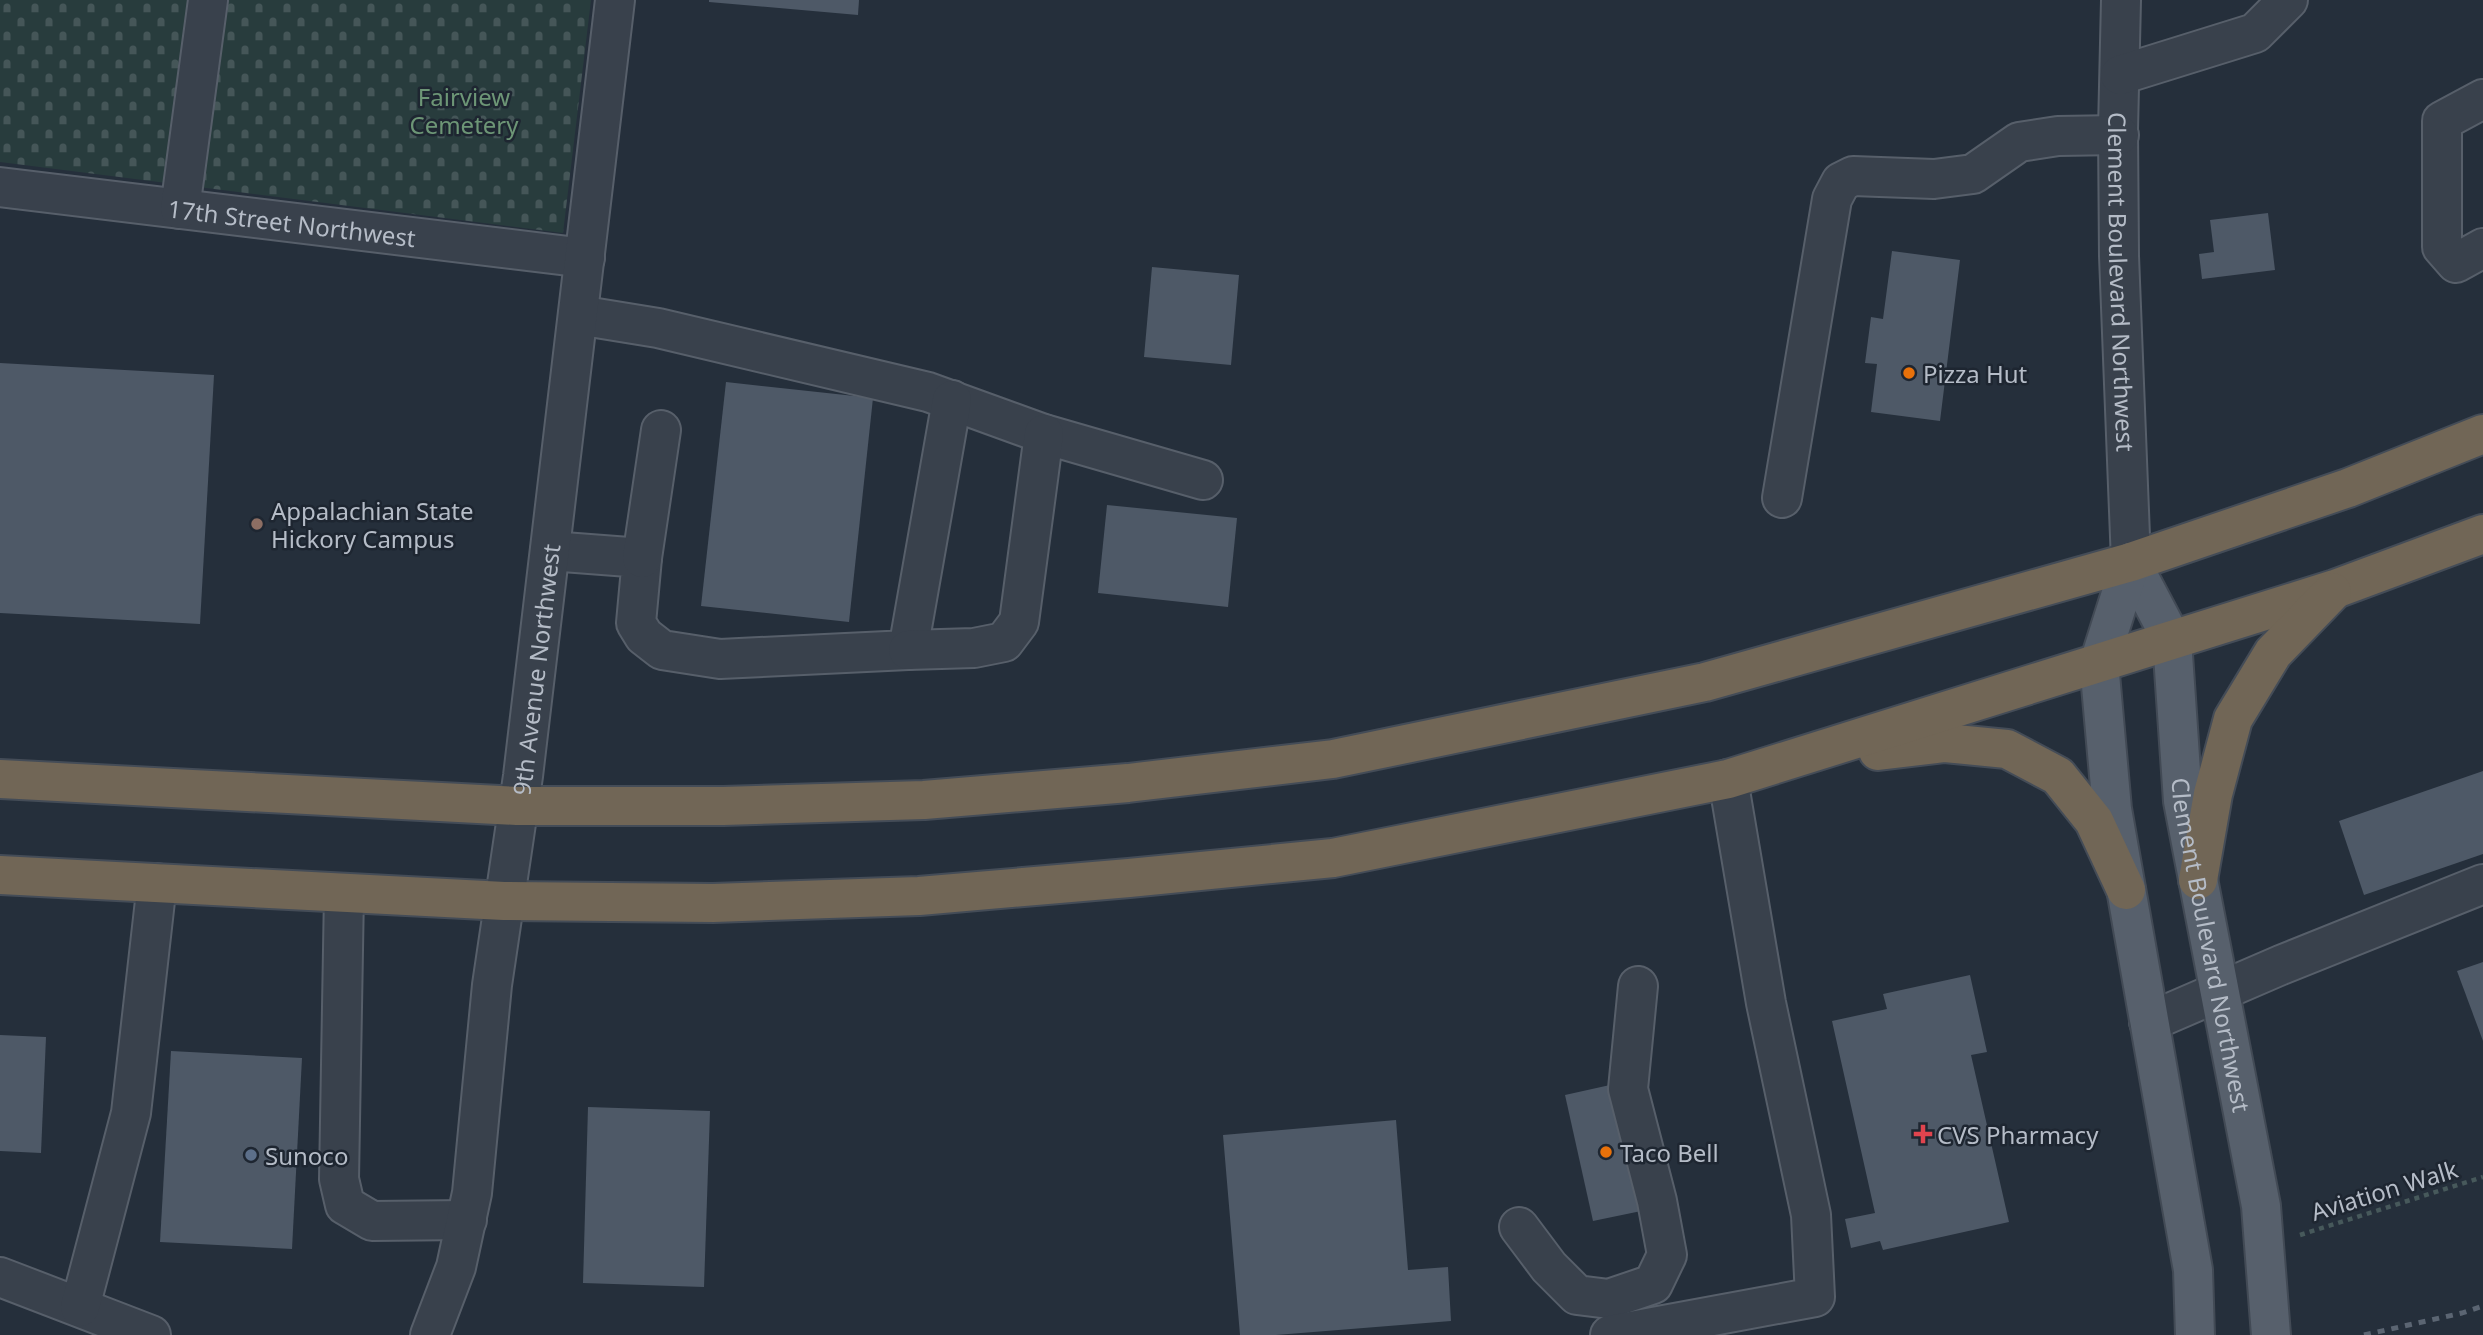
<svg xmlns="http://www.w3.org/2000/svg" width="2483" height="1335" viewBox="0 0 2483 1335" font-family="'Noto Sans',sans-serif">
<defs>
<pattern id="cemetery-stones" width="16" height="16" patternUnits="userSpaceOnUse" patternTransform="scale(1.75)"><rect width="16" height="16" fill="#283c3d"/><path d="M2 7V4a2 2 0 0 1 4 0v3zM10 15v-3a2 2 0 0 1 4 0v3z" fill="#455658"/></pattern>
</defs>
<rect width="100%" height="100%" fill="#252f3b"/>
<polygon fill="url(#cemetery-stones)" points="0,0 591,0 563,233 0,162"/>
<g fill="#4e5967">
<polygon points="709,0 859,0 858,15 709,2"/>
<polygon points="2268,213 2275,270 2202,279 2199,254 2214,252 2210,220"/>
<polygon points="1892,251 1960,260 1940,421 1871,412 1877,364 1865,363 1871,317 1883,319"/>
<polygon points="1152,267 1239,275 1231,365 1144,357"/>
<polygon points="0,363 214,375 200,624 0,613"/>
<polygon points="726,382 873,398 849,622 701,606"/>
<polygon points="1107,505 1237,518 1228,607 1098,593"/>
<polygon points="2483,771 2483,854 2364,895 2339,821"/>
<polygon points="2483,962 2483,1041 2457,971"/>
<polygon points="1970,975 1987,1052 1971,1055 2009,1222 1883,1250 1880,1241 1851,1248 1845,1219 1875,1213 1832,1021 1887,1009 1883,994"/>
<polygon points="0,1035 46,1037 41,1153 0,1151"/>
<polygon points="171,1051 302,1058 292,1249 160,1242"/>
<polygon points="1619,1083 1646,1210 1593,1221 1565,1095"/>
<polygon points="588,1107 710,1111 704,1287 583,1283"/>
<polygon points="1396,1120 1408,1270 1448,1267 1451,1321 1276,1335 1240,1335 1223,1135"/>
</g>
<g fill="none" stroke-linecap="round" stroke-linejoin="round">
<g stroke="#575f6a" stroke-width="42">
<g id="minor">
<path id="s1" d="M2121,0l-3,130 1,126 12,306"/>
<polyline points="2120,75 2255,33 2288,0"/>
<polyline points="2483,99 2442,121 2442,247 2456,263 2483,248"/>
<path id="s2" d="M0,187l585,71"/>
<polyline points="180,209 208,0"/>
<polyline points="578,315 658,328 928,392 1044,434 1203,480"/>
<polyline points="1782,498 1832,199 1841,182 1853,176 1934,179 1973,174 2019,142 2058,136 2119,135"/>
<polyline points="550,551 642,558 636,623 644,636 662,650 720,659 908,650 952,400"/>
<polyline points="642,558 661,430"/>
<polyline points="908,650 974,648 1004,642 1019,622 1044,434"/>
<polyline points="344,893 339,1179 345,1205 372,1221 467,1220"/>
<polyline points="2149,1022 2281,965 2483,884"/>
<polyline points="1519,1227 1549,1267 1577,1295 1609,1299 1653,1284 1667,1255 1657,1201 1628,1089 1638,986"/>
<polyline points="0,1277 151,1335"/>
<polyline points="80,1307 131,1113 157,883"/>
<path id="s3" d="M430,1335l26,-68 16,-74 20,-208 31,-209 92,-776"/>
<polyline points="1610,1335 1815,1297 1811,1215 1766,1003 1728,779"/>
</g>
</g>
<g stroke="#424a55" stroke-width="42">
<g id="major">
<path id="s4" d="M2131,562l41,78 11,161 78,405 10,129"/>
<polyline points="2131,562 2099,663 2112,809 2193,1270 2195,1335"/>
</g>
</g>
<g stroke="#444c57" stroke-width="42">
<g id="highway">
<polyline points="1878,751 1945,743 2007,749 2058,776 2094,821 2126,890"/>
<polyline points="0,779 517,806 723,806 924,800 1128,783 1333,759 1705,682 2131,562 2348,488 2483,434"/>
<polyline points="0,875 504,901 713,903 919,896 1129,878 1333,858 1728,779 2335,589 2483,534"/>
<polyline points="2198,880 2213,794 2233,719 2273,653 2332,592"/>
</g>
</g>
<polyline stroke="#47595b" stroke-width="4.5" stroke-dasharray="5 5" stroke-linecap="butt" points="2300,1235 2483,1177"/>
<use href="#minor" stroke="#39414c" stroke-width="38"/>
<use href="#major" stroke="#57606c" stroke-width="38"/>
<use href="#highway" stroke="#716656" stroke-width="38"/>
<polyline stroke="#5b6572" stroke-width="5" stroke-dasharray="7 7" stroke-linecap="butt" points="2364,1335 2462,1313 2483,1306"/>
</g>
<g fill="#e8710a" stroke="#1e2631" stroke-width="2.5">
<circle cx="1909" cy="373" r="7"/>
<circle cx="1606" cy="1152" r="7"/>
</g>
<circle fill="#8d6e63" stroke="#1e2631" stroke-width="2.5" cx="257" cy="524" r="7"/>
<path fill="#e0444e" stroke="#1e2631" stroke-width="2.5" d="M1919.5 1123.5h7v7h7v7h-7v7h-7v-7h-7v-7h7z"/>
<circle fill="#5c6f8a" stroke="#1e2631" stroke-width="2.5" cx="251" cy="1155" r="7"/>
<g text-anchor="middle" dominant-baseline="central" stroke-width="5" stroke-linejoin="round" paint-order="stroke">
<g font-size="24" fill="#6d9676" stroke="#1e2631">
<text x="464" y="96">Fairview<tspan x="464" dy="28">Cemetery</tspan></text>
</g>
<g font-size="24" fill="#b5bcc7" stroke="#1e2631">
<text stroke="none"><textPath href="#s2" startOffset="294">17th Street Northwest</textPath></text>
<text stroke="none"><textPath href="#s1" startOffset="282">Clement Boulevard Northwest</textPath></text>
<text stroke="none"><textPath href="#s3" startOffset="676">9th Avenue Northwest</textPath></text>
<text stroke="none"><textPath href="#s4" startOffset="396">Clement Boulevard Northwest</textPath></text>
<text transform="translate(2384 1190) rotate(-17)">Aviation Walk</text>
</g>
<g font-size="24" fill="#b5bcc7" stroke="#1e2631" text-anchor="start">
<text x="1923" y="373">Pizza Hut</text>
<text x="271" y="510">Appalachian State<tspan x="271" dy="28">Hickory Campus</tspan></text>
<text x="1937" y="1134">CVS Pharmacy</text>
<text x="1620" y="1152">Taco Bell</text>
<text x="265" y="1155">Sunoco</text>
</g>
</g>
</svg>
